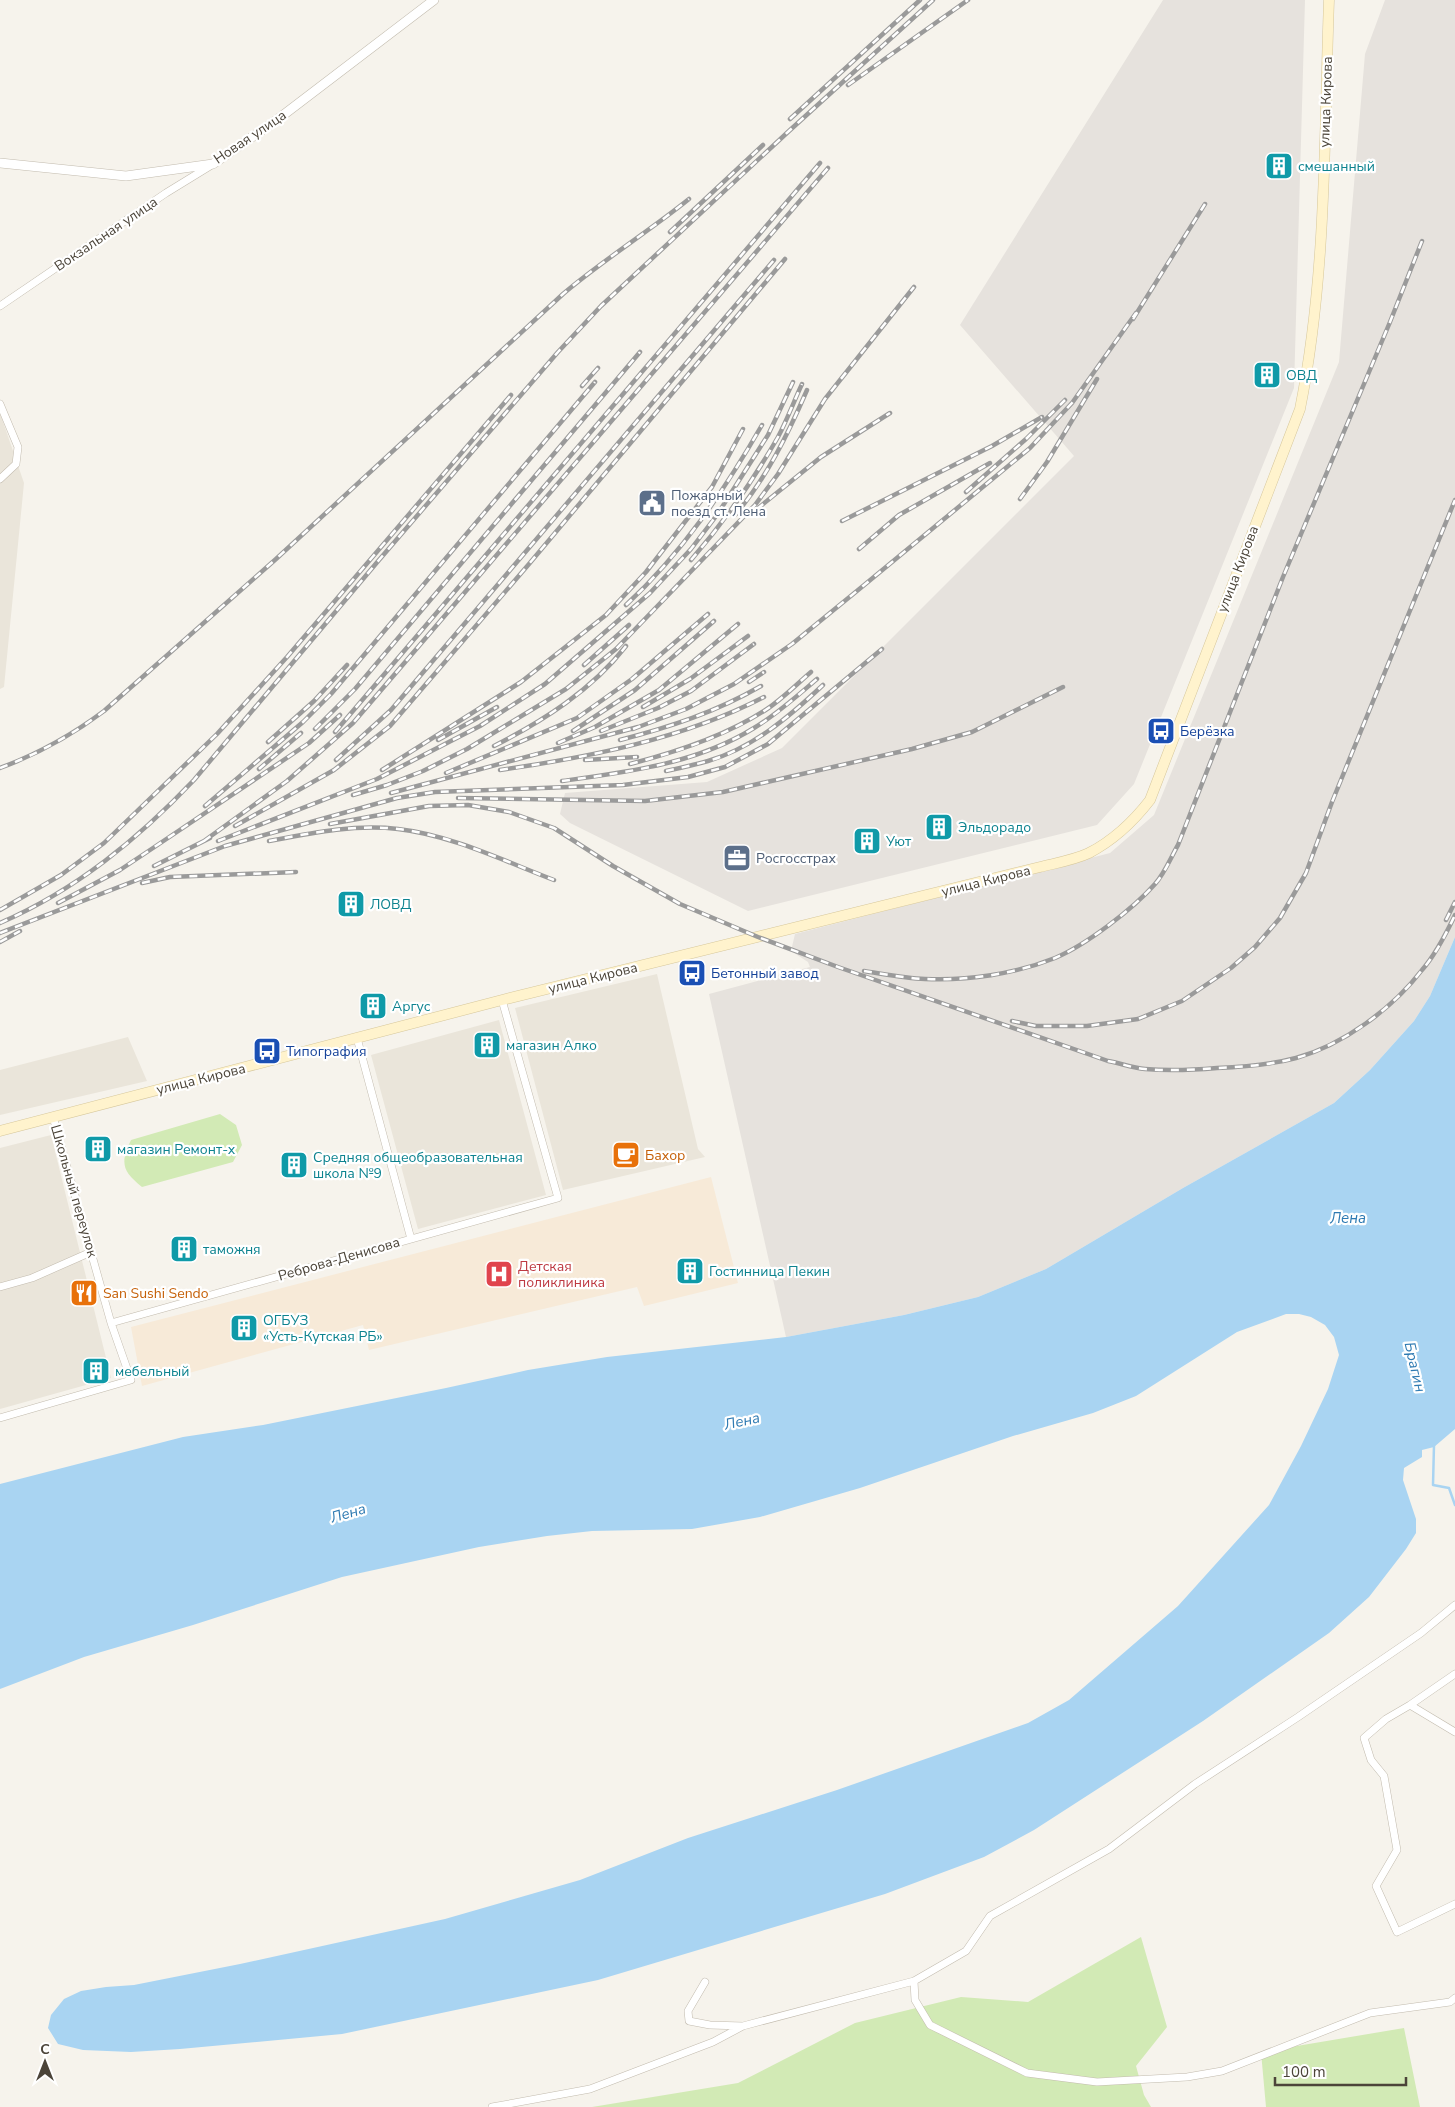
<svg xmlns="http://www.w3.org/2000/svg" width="1455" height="2107" font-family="'Nunito Sans',sans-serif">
<rect width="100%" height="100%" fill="#f6f3ec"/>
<path fill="#eae5da" d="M0 413 24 483 4 687 0 689Z
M657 974 698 1149 705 1157 563 1190 515 1008Z
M499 1020 546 1195 418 1229 371 1055Z
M128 1037 147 1081 0 1115V1070Z
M51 1135 111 1378 0 1409V1148Z"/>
<path fill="#f7ead8" d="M711 1177 738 1283 644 1306 637 1287 369 1350 363 1325 142 1386 131 1327Z"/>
<path fill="#e6e2dd" d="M1163 0H1305L1294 388 1134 784 1097 825 748 911 570 823 560 814 565 793 707 782 782 748 1074 456 960 325Z
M1385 0H1455V937L1430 996 1414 1021 1370 1070 1334 1103 1183 1188 1046 1269 978 1297 904 1315 786 1337 709 994 810 967 808 962 791 951 795 934 1110 853 1154 815 1339 362 1365 54Z"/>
<path fill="#d2eab5" d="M220 1114 236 1125 242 1145 233 1162 142 1187C122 1171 120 1163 131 1140Z
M1141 1937 1167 2027 1136 2066 1144 2095 1151 2107H592L738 2083 855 2023 961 1997 1028 2002Z
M1404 2028 1420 2107H1266L1261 2052Z"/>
<path fill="#a9d4f2" d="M1455 937V1429L1434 1447 1422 1450V1457L1404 1468 1403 1480 1416 1519V1533L1406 1549 1369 1597 1329 1633 1203 1721 1034 1830 984 1857 885 1894 598 1980 342 2034 180 2049 131 2052 83 2050 58 2044 48 2028 51 2015 64 1999 81 1991 106 1987 134 1985 240 1964 445 1919 580 1880 688 1838 837 1790 1028 1723 1069 1700 1178 1606 1269 1505 1301 1446 1328 1389 1339 1355 1334 1337 1325 1325 1311 1317 1299 1314H1286L1237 1332 1136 1396 1093 1413 1013 1436 860 1488 760 1517 692 1529 592 1531 547 1536 479 1547 342 1577 193 1625 84 1657 0 1689V1484L183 1437 263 1425 446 1388 528 1370 607 1357 786 1337 904 1315 978 1297 1046 1269 1183 1188 1334 1103 1370 1070 1414 1021 1430 996Z"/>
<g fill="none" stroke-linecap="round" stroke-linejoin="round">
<path stroke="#a9d4f2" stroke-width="2.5" d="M1434 1445 1433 1485 1449 1488 1455 1505"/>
<defs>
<path id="minor" d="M0 306 166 193 210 166
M0 404 18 447 16 464 0 479
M357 1038 411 1239
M0 1287 32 1278 91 1252
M111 1323 558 1198 502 1000
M0 1418 131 1380 111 1323 53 1117
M1455 1674 1410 1705 1455 1732
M1410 1705 1386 1719 1364 1738 1371 1760 1384 1776 1397 1850 1376 1886 1397 1932 1455 1904
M914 1981 915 2000 930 2025 1027 2073 1097 2082 1187 2077 1222 2071 1370 2013 1450 2002 1455 1998
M705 1982 688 2011 689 2021 710 2025 743 2026
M492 2107 590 2089 713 2042 743 2026 914 1981 966 1951 990 1916 1109 1849 1195 1784 1298 1717 1421 1633 1455 1605"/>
<path id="tertiary" d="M0 163 126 176 213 164 278 119 434 0"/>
<path id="secondary" d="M0 1131 502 1000 1040 867C1056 863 1074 860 1089 853 1114 840 1133 822 1150 800L1300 409C1327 274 1324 136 1329 0"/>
</defs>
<use href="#minor" stroke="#c2bbae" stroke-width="8"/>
<use href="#tertiary" stroke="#c2bbae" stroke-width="10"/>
<use href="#secondary" stroke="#d6c79b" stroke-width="11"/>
<use href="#minor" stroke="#fff" stroke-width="7"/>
<use href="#tertiary" stroke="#fff" stroke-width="9"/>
<use href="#secondary" stroke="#fff3cd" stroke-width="10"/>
<defs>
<path id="rail" d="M848 85 968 0
M790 119 920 0
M670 232 763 145
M1133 319 1205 204
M582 386 598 368
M966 492 1026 439 1065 400
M1020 499 1047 462 1097 379
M757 509 821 457 890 413
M736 514C767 477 788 434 807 390
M842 521 992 446 1042 417
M859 549 899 515 990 463
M691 560C724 522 753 481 778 437 787 420 794 401 802 384
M626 605C682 553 724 491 762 425
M584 665 629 625
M749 682 764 672
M643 707 690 679 748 636
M315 729 355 689 640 352
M633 729 686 709 734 684 792 644 863 586 1030 448 1072 403 1136 313
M573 731 635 690 714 621
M601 731 658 708 691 691 754 644
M335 732 820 163
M438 740 497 707
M620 740C670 727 716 712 761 686
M268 742 314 701 347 665
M558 743 595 727 659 690 738 624
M494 746C543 721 592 690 626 646
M336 760 391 710 774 260
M585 760 637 757
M630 764C677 752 726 736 767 709 782 699 797 684 811 672
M0 768C38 754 72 735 104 711L276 559 563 294C603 260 648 232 689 199
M259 769 301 733
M382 770 521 682 606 615 646 572 712 487 743 429
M500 770C590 757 683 739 764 697
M666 771C680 768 694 765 708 761 753 748 790 716 823 685
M446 773 577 718 632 679 708 614
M562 781C628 772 696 764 754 728 776 715 797 696 817 679
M391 793 638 727
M353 795 387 785 423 771 467 749 566 689 616 649 755 505 778 474 825 399 914 287
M458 798 645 801 723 792 912 749 972 732 1063 687
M205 806 303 722 331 694 595 382
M330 824 429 806 468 805 509 812 554 828 613 866 680 904 758 937 838 967 1108 1061C1120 1063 1132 1068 1145 1069 1169 1071 1193 1070 1217 1068 1243 1067 1270 1065 1296 1058 1343 1045 1392 1009 1422 970 1436 954 1446 934 1455 915
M235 826 334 770 390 726 529 564 785 259
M204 841 287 781 353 723 828 168
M218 841 377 779 480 726 545 684 650 593 691 549 717 515 768 435 793 382
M269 841C311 833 354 824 398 829 451 835 504 861 554 880
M154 866 210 838
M142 883 170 877 296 872
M58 903 120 870 153 848 309 743 340 715
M0 910 61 875 104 843 217 734 287 657 511 395
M1446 920 1455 902
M0 923C76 890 138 839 194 780L379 560 558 352 601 306 789 131 933 0
M0 933 225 846 397 798 435 792 623 785 688 777 725 767 768 744 882 649
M0 942 20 931
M864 971C884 974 905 978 925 979 967 981 1015 974 1055 958 1086 945 1133 909 1155 884 1165 873 1171 857 1178 845L1283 577 1390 322 1422 241
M1012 1021 1036 1026H1087L1138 1019 1182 1001 1231 968 1255 947 1280 918 1306 873 1332 802 1455 500"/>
</defs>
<use href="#rail" stroke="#9a9a9a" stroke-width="4.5"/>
<use href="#rail" stroke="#fff" stroke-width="2.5" stroke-dasharray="8" stroke-linecap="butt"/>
</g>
<defs>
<symbol id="building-square" viewBox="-11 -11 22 22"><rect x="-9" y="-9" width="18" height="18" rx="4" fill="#0f9aa8" stroke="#fff"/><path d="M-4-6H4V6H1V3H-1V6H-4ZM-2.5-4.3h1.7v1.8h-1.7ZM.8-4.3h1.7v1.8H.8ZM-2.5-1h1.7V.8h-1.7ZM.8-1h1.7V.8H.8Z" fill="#fff"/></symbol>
<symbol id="civic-square" viewBox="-11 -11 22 22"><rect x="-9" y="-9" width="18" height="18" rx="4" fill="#5c6f8a" stroke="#fff"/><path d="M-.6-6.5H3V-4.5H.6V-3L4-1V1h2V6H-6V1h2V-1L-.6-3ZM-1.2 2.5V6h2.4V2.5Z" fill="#fff"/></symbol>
<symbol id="bus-square" viewBox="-11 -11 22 22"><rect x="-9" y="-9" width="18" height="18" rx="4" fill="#1a4fb4" stroke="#fff"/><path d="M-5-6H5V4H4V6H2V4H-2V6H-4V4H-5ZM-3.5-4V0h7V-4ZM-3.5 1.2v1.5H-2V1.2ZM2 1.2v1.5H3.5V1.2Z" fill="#fff"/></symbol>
<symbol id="office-square" viewBox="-11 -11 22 22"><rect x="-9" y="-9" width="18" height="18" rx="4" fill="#5c6f8a" stroke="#fff"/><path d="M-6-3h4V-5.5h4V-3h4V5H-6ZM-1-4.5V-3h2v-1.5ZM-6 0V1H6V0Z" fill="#fff"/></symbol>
<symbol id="cafe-square" viewBox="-11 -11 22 22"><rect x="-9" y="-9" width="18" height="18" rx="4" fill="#e8710a" stroke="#fff"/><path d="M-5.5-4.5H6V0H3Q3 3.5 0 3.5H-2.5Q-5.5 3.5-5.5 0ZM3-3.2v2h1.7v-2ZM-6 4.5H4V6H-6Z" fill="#fff"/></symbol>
<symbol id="hospital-square" viewBox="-11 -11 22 22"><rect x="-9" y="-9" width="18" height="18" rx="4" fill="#e0444e" stroke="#fff"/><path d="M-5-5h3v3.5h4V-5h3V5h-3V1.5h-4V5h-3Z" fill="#fff"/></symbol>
<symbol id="restaurant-square" viewBox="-11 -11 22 22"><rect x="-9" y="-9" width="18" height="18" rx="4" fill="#e8710a" stroke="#fff"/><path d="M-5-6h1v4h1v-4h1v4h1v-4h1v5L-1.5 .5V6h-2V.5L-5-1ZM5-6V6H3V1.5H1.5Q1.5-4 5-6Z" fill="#fff"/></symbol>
</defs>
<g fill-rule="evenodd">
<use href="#building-square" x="1263" y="150" width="32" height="32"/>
<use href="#building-square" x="1251" y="359" width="32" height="32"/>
<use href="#civic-square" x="636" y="487" width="32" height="32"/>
<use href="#bus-square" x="1145" y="715" width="32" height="32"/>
<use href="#building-square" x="923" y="811" width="32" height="32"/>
<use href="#building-square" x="851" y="825" width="32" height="32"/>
<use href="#office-square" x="721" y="842" width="32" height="32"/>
<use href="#building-square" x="335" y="888" width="32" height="32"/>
<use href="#bus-square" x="676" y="957" width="32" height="32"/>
<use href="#building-square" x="357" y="990" width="32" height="32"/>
<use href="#building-square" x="471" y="1029" width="32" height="32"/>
<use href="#bus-square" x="251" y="1035" width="32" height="32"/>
<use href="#building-square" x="82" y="1133" width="32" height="32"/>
<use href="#cafe-square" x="610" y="1139" width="32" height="32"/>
<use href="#building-square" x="278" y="1149" width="32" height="32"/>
<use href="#building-square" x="168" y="1233" width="32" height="32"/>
<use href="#building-square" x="674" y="1255" width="32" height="32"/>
<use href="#hospital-square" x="483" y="1258" width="32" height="32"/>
<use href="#restaurant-square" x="68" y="1277" width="32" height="32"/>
<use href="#building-square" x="228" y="1312" width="32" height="32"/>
<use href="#building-square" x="80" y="1355" width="32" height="32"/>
</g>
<g text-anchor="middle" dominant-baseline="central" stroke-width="4.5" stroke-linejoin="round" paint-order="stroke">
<g font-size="14" fill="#4b4439" stroke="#fff">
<text transform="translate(1326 102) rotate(-88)">улица Кирова</text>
<text transform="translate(250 137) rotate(-34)">Новая улица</text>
<text transform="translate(106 234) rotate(-34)">Вокзальная улица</text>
<text transform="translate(1238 569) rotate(-69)">улица Кирова</text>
<text transform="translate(986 881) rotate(-14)">улица Кирова</text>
<text transform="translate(593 978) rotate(-14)">улица Кирова</text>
<text transform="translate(201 1079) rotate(-14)">улица Кирова</text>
<text transform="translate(74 1191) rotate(74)">Школьный переулок</text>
<text transform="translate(339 1259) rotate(-16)">Реброва-Денисова</text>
</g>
<g font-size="14" fill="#0d838f" stroke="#fff" text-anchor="start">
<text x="1298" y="166">смешанный</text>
<text x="1286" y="375">ОВД</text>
<text x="958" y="827">Эльдорадо</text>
<text x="886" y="841">Уют</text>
<text x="370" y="904">ЛОВД</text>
<text x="392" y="1006">Аргус</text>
<text x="506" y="1045">магазин Алко</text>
<text x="117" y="1149">магазин Ремонт-х</text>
<text x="313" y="1157">Средняя общеобразовательная<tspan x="313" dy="16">школа №9</tspan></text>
<text x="203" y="1249">таможня</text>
<text x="709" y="1271">Гостинница Пекин</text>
<text x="263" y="1320">ОГБУЗ<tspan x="263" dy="16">«Усть-Кутская РБ»</tspan></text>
<text x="115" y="1371">мебельный</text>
</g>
<g font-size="14" fill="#4e5e75" stroke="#fff" text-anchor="start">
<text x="671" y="495">Пожарный<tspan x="671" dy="16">поезд ст. Лена</tspan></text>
<text x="756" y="858">Росгосстрах</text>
</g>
<g font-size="14" fill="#164399" stroke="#fff" text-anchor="start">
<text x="1180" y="731">Берёзка</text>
<text x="711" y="973">Бетонный завод</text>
<text x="286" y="1051">Типография</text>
</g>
<g font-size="14" fill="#c56008" stroke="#fff" text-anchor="start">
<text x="645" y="1155">Бахор</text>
<text x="103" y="1293">San Sushi Sendo</text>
</g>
<g font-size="14" fill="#be3a42" stroke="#fff" text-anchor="start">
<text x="518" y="1266">Детская<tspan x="518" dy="16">поликлиника</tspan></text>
</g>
<g font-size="15" font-style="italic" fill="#2e7ab2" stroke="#fff">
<text x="1348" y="1218">Лена</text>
<text transform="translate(1415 1367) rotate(77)">Брагин</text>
<text transform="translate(742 1421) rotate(-12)">Лена</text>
<text transform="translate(348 1513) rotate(-16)">Лена</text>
</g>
</g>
<g transform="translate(45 2062)" stroke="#ffffff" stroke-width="4" paint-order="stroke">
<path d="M0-4L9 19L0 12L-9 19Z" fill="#4b4439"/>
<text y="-8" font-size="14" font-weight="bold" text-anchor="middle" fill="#4b4439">С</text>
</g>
<path d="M1275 2077v8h131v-8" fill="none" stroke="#4b4439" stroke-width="2.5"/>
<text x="1282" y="2077" font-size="15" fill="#4b4439" stroke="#ffffff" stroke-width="4" paint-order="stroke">100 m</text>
</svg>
